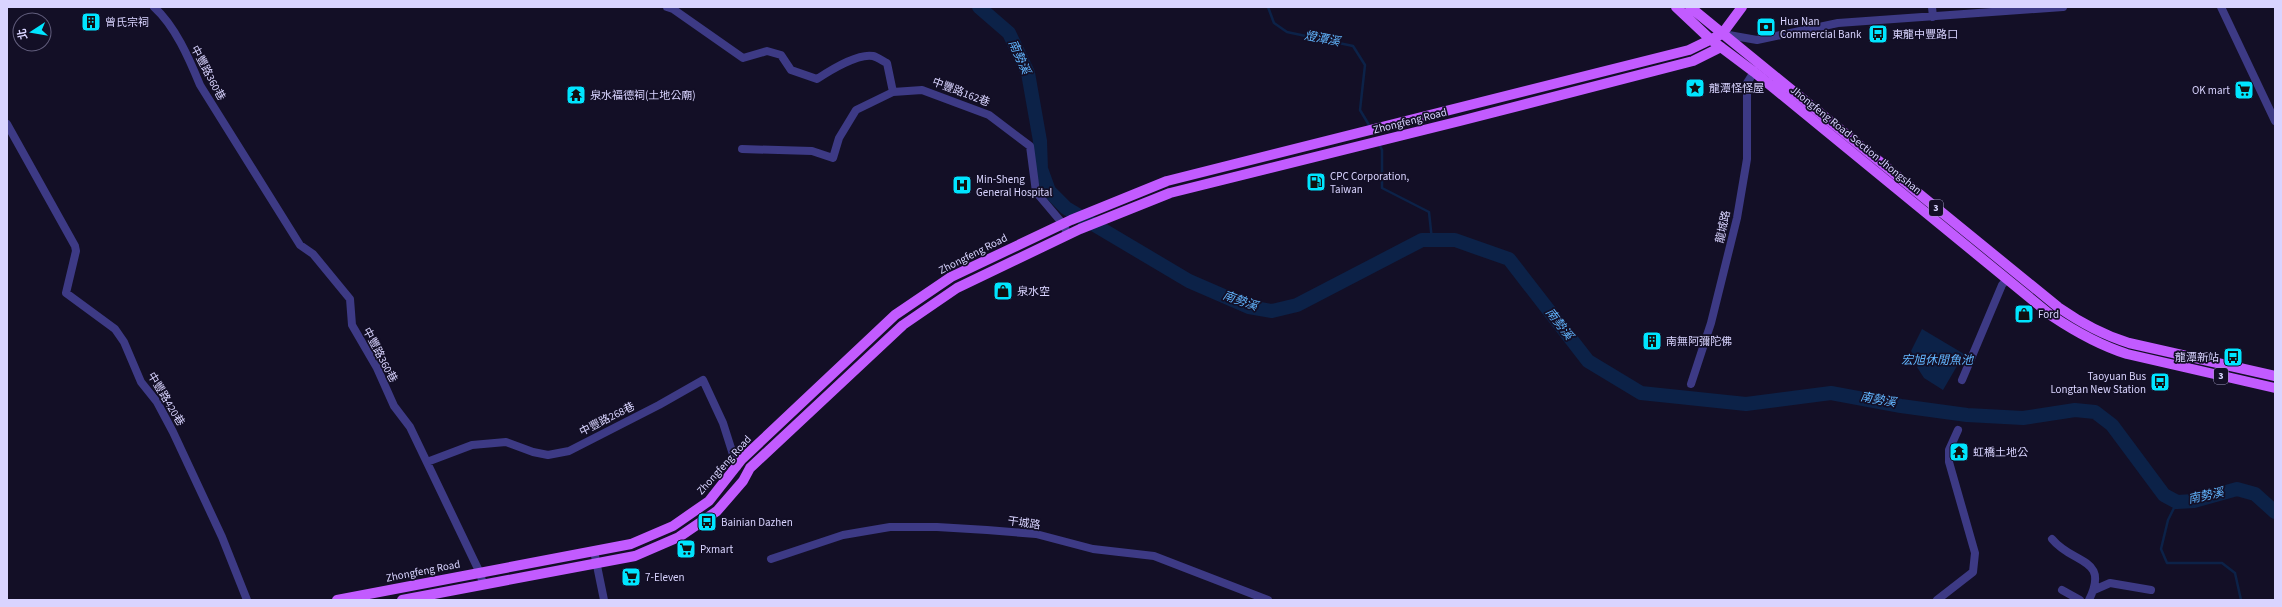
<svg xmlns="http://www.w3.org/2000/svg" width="2282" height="607" font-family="'Source Sans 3','Noto Sans TC',sans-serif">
<rect width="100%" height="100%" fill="#130f26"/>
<path fill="#0c2248" d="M1922 329 1964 354 1943 390 1924 378 1917 367 1919 365 1911 351Z"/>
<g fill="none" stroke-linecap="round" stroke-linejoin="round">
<path stroke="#0c2248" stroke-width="2.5" d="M1268 7 1274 23 1287 32 1353 46 1365 65 1360 110 1369 125
M1380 146 1382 150V188L1429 212 1432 240
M2177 502 2168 520 2161 549 2167 563H2222L2235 573 2241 600"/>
<path stroke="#0c2248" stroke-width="14" d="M979 7 1009 33 1028 73 1040 141 1041 169 1049 191 1066 208 1189 281 1249 307 1272 311 1297 305 1422 240H1455L1509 259 1588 361 1641 393 1746 404 1831 393 1901 406 1967 415 2023 418 2075 410 2095 412 2112 425 2164 495 2177 502 2194 501 2237 489 2255 494 2275 512"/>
<path stroke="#3d3a85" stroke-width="8" d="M154 7C175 26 189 58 200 85L300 245 313 254 350 299 352 325 377 368 394 406 410 427 480 573 483 584
M667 7 673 9 743 58 767 51 781 55 791 70 817 79C829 71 858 53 873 56 877 57 883 61 887 63L893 92
M1932 7 1933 17
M2221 7 2275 121
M1723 34 1757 40 1838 23 2063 7
M7 124 75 246 76 251 66 293 115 329 124 342 141 382 157 402 173 432 222 537 247 600
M742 149 812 151 833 158 839 138 856 110 893 92 922 90 989 115 1030 146 1036 192 1063 224 1068 235
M1962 380 2002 285 2007 279
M1691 384 1711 323 1737 218 1747 159V83L1754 72
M427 462 472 445 506 442 533 452 548 455 569 451 659 405 703 380 723 423 737 467
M2052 539C2073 565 2110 557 2089 600
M594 551 604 600
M771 559 843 535 890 527H937L987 530 1036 534 1093 549 1154 556 1268 600
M2062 590 2080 600
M2094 590 2110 583 2151 590
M1937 600 1973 572 1975 553 1949 462V450L1958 430"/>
<path stroke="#c25bff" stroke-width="10" d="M1676 7 1710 39 1754 72 2052 316C2076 332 2099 345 2127 354L2275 388
M1690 7 2058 307C2081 323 2103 335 2129 343L2275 376
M337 600 631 544 673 526 709 501 742 459 895 315 951 277 1071 220 1167 181 1689 50 1722 34 1742 7
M402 600 635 556 679 537 717 511 743 481 750 468 903 325 957 288 1080 229 1170 193 1460 121 1693 61 1721 47"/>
</g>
<defs>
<symbol id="building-square" viewBox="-11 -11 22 22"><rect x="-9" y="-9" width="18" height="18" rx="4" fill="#00e5ff" stroke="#130f26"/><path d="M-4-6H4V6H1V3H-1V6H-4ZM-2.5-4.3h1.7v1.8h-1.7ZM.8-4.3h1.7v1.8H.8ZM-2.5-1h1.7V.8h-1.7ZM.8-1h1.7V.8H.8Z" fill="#111"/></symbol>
<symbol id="bank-square" viewBox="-11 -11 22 22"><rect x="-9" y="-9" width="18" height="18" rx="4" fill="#00e5ff" stroke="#130f26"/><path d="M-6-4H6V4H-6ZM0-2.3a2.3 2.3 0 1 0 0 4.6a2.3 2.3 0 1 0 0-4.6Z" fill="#111"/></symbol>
<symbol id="bus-square" viewBox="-11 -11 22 22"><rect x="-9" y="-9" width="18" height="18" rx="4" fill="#00e5ff" stroke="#130f26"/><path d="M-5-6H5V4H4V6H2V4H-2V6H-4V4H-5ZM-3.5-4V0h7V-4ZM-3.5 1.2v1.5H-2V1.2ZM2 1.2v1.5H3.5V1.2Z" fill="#111"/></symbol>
<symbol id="sight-square" viewBox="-11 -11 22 22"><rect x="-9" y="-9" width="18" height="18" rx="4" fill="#00e5ff" stroke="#130f26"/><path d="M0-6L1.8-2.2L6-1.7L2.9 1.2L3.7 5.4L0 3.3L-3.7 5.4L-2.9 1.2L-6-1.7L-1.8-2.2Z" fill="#111"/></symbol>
<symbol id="supermarket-square" viewBox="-11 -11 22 22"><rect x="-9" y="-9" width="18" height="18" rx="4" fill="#00e5ff" stroke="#130f26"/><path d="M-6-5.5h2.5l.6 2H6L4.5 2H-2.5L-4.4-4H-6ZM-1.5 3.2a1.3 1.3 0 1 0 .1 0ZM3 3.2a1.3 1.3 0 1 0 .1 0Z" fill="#111"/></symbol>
<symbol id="temple-square" viewBox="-11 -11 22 22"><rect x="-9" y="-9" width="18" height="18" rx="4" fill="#00e5ff" stroke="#130f26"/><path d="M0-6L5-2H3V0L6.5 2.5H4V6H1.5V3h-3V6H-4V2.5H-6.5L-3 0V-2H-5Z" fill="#111"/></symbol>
<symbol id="fuel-square" viewBox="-11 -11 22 22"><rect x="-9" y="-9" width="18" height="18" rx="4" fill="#00e5ff" stroke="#130f26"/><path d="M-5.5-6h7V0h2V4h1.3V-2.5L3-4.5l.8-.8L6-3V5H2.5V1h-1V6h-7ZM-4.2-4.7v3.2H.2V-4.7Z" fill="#111"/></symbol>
<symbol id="hospital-square" viewBox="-11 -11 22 22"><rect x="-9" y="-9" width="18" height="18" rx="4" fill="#00e5ff" stroke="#130f26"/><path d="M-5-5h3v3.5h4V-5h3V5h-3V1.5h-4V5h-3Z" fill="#111"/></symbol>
<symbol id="shop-square" viewBox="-11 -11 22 22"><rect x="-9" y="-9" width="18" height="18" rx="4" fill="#00e5ff" stroke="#130f26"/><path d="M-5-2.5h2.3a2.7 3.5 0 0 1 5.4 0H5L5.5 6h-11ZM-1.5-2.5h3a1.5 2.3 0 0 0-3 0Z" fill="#111"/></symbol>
</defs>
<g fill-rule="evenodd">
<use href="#building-square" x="80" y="11" width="22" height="22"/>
<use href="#bank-square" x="1755" y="16" width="22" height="22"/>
<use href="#bus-square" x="1867" y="23" width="22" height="22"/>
<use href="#sight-square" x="1684" y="77" width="22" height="22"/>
<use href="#supermarket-square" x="2233" y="79" width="22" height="22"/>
<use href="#temple-square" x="565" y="84" width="22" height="22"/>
<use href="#fuel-square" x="1305" y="171" width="22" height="22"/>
<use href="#hospital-square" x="951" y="174" width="22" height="22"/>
<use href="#shop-square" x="992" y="280" width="22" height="22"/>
<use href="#shop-square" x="2013" y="303" width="22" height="22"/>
<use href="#building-square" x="1641" y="330" width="22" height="22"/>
<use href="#bus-square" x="2222" y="346" width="22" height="22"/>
<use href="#bus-square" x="2149" y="371" width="22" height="22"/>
<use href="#temple-square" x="1948" y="441" width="22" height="22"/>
<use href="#bus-square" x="696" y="511" width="22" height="22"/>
<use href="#supermarket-square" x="675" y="538" width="22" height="22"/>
<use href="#supermarket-square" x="620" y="566" width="22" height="22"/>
</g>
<g text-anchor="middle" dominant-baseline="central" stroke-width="3.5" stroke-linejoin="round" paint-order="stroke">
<g fill="#130f26" stroke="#9e99be" stroke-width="1">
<rect x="1929" y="200" width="14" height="16" rx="3"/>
<rect x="2214" y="368" width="14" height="16" rx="3"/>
</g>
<g font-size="10" font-weight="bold" fill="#d9d4ff">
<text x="1936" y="208">3</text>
<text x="2221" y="376">3</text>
</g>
<g font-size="11" fill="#d9d4ff" stroke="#130f26" text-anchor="start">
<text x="1780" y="21">Hua Nan<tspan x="1780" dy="13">Commercial Bank</tspan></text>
<text x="105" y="22">曾氏宗祠</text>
<text x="1892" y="34">東龍中豐路口</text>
<text x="1709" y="88">龍潭怪怪屋</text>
<text x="2230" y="90" text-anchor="end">OK mart</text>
<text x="590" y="95">泉水福德祠(土地公廟)</text>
<text x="1330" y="176">CPC Corporation,<tspan x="1330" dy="13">Taiwan</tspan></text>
<text x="976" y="179">Min-Sheng<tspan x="976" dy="13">General Hospital</tspan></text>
<text x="1017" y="291">泉水空</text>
<text x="2038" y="314">Ford</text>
<text x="1666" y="341">南無阿彌陀佛</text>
<text x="2219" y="357" text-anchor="end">龍潭新站</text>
<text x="2146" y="376" text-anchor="end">Taoyuan Bus<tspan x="2146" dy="13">Longtan New Station</tspan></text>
<text x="1973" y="452">虹橋土地公</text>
<text x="721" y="522">Bainian Dazhen</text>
<text x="700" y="549">Pxmart</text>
<text x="645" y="577">7-Eleven</text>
</g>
<g font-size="11" fill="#d9d4ff" stroke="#130f26">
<text transform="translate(208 73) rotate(62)">中豐路360巷</text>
<text transform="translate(961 92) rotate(21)">中豐路162巷</text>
<text transform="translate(1410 121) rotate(-14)">Zhongfeng Road</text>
<text transform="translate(1856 140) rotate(39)">Jhongfeng Road Section Jhongshan</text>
<text transform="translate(1723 227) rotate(-78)">龍城路</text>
<text transform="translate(973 254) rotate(-27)">Zhongfeng Road</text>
<text transform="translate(380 355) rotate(62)">中豐路360巷</text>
<text transform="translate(166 399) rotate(59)">中豐路420巷</text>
<text transform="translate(607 419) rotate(-27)">中豐路268巷</text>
<text transform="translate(724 465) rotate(-48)">Zhongfeng Road</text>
<text transform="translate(1024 523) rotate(8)">干城路</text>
<text transform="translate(423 571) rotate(-11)">Zhongfeng Road</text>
</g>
<g font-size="12" font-style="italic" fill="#62b6ff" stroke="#130f26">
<text transform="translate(1322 39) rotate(11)">燈潭溪</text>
<text transform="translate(1019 57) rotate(66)">南勢溪</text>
<text transform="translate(1240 301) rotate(20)">南勢溪</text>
<text transform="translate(1559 324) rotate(52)">南勢溪</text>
<text x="1937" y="360">宏旭休閒魚池</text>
<text transform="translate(1878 400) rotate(10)">南勢溪</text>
<text transform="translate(2206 496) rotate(-12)">南勢溪</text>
</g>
</g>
<rect width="2282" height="607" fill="none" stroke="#d9d4ff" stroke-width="16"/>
<g transform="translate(32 32) rotate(258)"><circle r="19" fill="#130f26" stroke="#625e7d"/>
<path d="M0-3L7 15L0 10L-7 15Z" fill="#00e5ff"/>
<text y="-6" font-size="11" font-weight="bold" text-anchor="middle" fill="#d9d4ff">北</text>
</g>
</svg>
